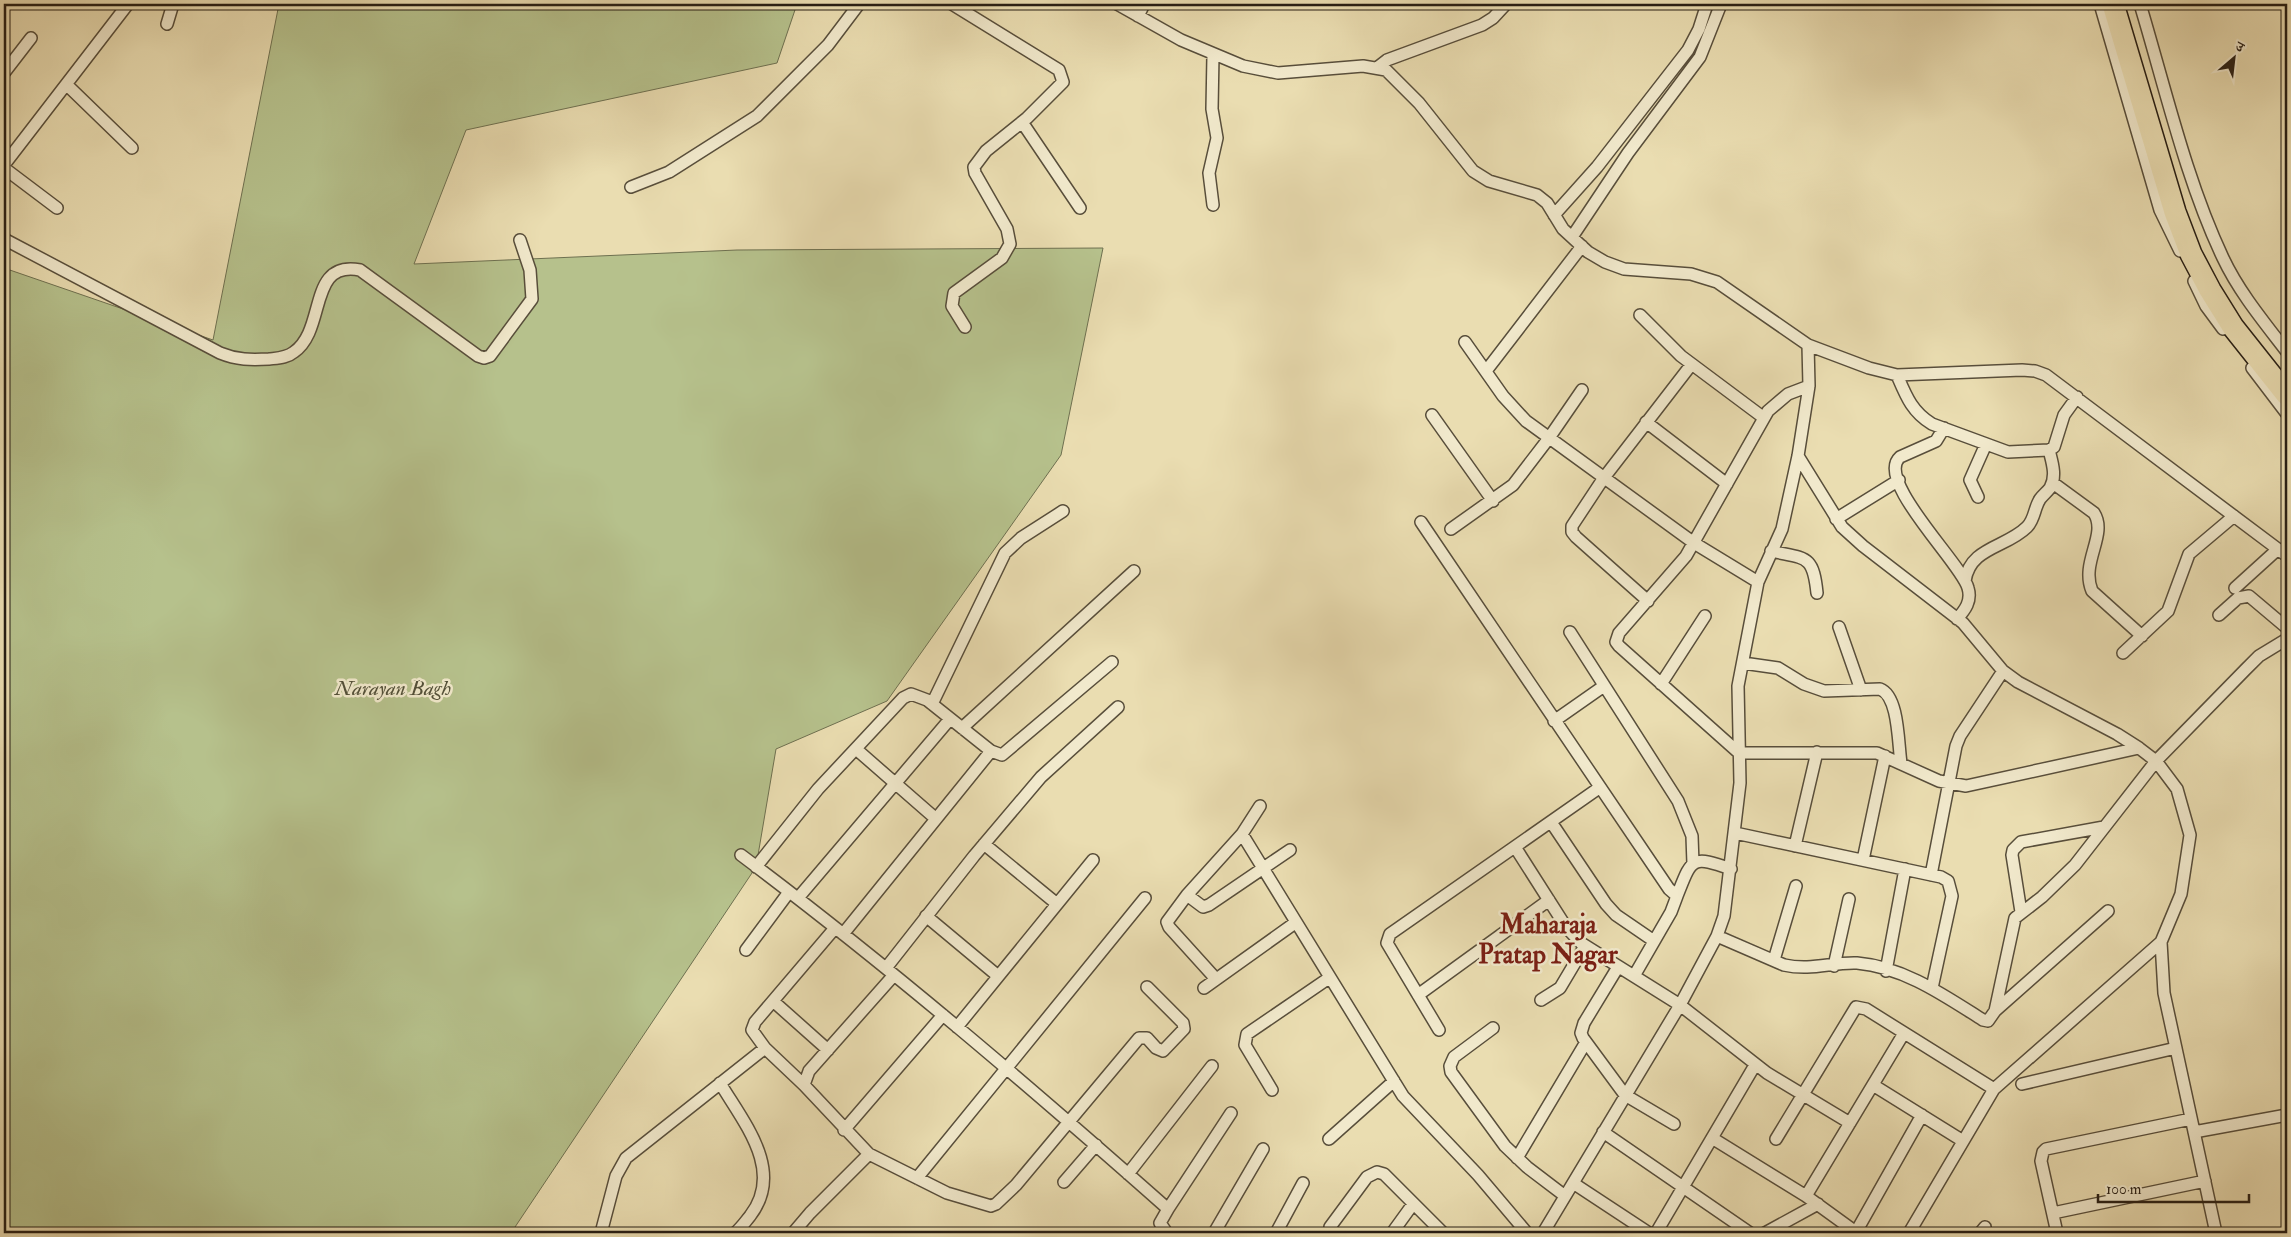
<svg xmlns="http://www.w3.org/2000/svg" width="2291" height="1237" font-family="'IM FELL Double Pica','Noto Serif Devanagari',serif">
<rect width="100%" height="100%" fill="#eaddb1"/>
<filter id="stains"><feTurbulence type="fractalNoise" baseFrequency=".004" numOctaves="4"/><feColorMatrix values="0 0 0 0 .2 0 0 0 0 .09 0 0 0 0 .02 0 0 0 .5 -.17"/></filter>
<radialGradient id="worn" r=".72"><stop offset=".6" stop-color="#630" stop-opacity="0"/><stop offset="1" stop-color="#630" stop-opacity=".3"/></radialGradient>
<path fill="#b6c18c" stroke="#6e7050" d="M279 4H797L777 63 466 130 414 264 737 250 1103 248 1061 455 887 701 776 749 756 867 511 1233H4V268L213 340Z"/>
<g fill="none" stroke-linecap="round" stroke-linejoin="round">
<defs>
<path id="street" d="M952 4 1059 70 1063 82 1027 118 986 151 974 167 975 173 1007 229 1010 244 1002 258 954 293 952 306 965 327
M1117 4 1181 40 1243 66 1278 73 1363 66 1386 70 1419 103 1473 171 1489 181 1537 195 1547 203 1563 229 1588 252 1605 262 1624 269 1691 274 1717 282 1808 345 1869 368 1897 375 2022 370 2035 371 2046 375 2287 556
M2100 4 2160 210 2180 251
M2140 4C2165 87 2186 180 2223 258 2239 292 2264 322 2287 352
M1138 16 1144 4
M167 24 173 4
M1213 55 1212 109 1217 138 1209 173 1213 205
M1378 67 1387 60 1482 25 1493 18 1506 4
M4 73 31 38
M67 85 132 148
M1022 122 1080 208
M4 165 128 4
M4 168 57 208
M631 187 669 172 757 116 828 45 859 4
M1554 215 1597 167 1688 50 1699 29 1707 4
M1572 237 1628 153 1700 57 1721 4
M4 239 220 353C237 360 251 360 269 359 278 358 287 358 294 352 327 329 307 260 360 270L478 356 484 358 490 356 532 299 530 270 520 240
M2194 281 2206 306 2223 329
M1640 315 1681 356 1764 418
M1465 342 1503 396 1526 421 1694 543 1758 582
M2252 368 2287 414
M1486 371 1582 246
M1897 375C1906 396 1912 412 1932 424L2008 452 2049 450 2054 447 2064 415 2077 397
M1809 386 1788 394 1768 411 1686 556 1619 633 1616 642 1619 646 1739 753H1877L1939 781 1966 786 2139 748
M1432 415 1493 501
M1646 422 1727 484
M1944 428 1936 441 1900 457C1874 480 1962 564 1968 588 1972 601 1965 610 1957 619
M1798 456 1842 527 1863 546 1963 623 2003 671 2018 682 2117 734 2139 748 2156 761 2177 789 2190 835 2181 894 2161 942 2164 993 2216 1233
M2053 483 2094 513C2108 535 2080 562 2092 591L2142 636
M1978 497 1970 480 1986 444
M1836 519 1899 480
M1421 522 1669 889 1677 896C1692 858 1691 855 1731 869
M1451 529 1513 485 1549 438 1582 390
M1771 551C1806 559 1813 554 1817 593
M1965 581C1970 547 2006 548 2027 527 2035 519 2034 508 2040 499 2043 495 2047 492 2050 488 2057 476 2052 462 2049 450
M2235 588 2278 549
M1648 601 1576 537 1572 532V526L1603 479 1691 365
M2219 615 2238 598 2249 596 2287 628
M1839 627 1861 690
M1570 632 1678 801 1692 836 1693 864
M2123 653 2168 611 2189 554 2234 516
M1743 663 1778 668 1804 684 1824 691 1880 689C1899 696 1898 744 1901 763
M1661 684 1705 616
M932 704 1005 553 1021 538 1063 511
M1554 721 1604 686
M962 728 1134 571
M856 749 935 818
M1551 822 1606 904 1616 915 1654 941
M1735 833 1941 877 1948 881 1952 896 1932 988
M1242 834 1403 1096 1478 1175 1527 1233
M984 844 1057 904
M1795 846 1817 752
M1515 847 1566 927 1581 943 1680 1005 1767 1073 1850 1123
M741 855C889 966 1029 1086 1168 1209L1160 1223 1167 1233
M1863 860 1885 756
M756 867 818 789 903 698 911 694 927 700 991 751 1002 755 1112 662
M1931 875 1956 746 1960 736 2003 671
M1187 895 1203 907 1209 905 1290 850
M798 898 950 719
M2021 912 2012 855 2013 850 2021 842 2104 827
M926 916 998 976
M843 934 991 751
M1717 936 1784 965C1812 971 1831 962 1857 963 1904 967 1945 996 1983 1020L1988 1021 1995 1011 2015 918 2042 897 2075 865 2156 761 2245 670 2259 656 2287 639
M746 950 789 892
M1774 960 1796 886
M1834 966 1849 899
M1618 967 1584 1023 1581 1033 1583 1038 1625 1095 1674 1124
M886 968 974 856 1041 777 1118 707
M1886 971 1905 869
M894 975 809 1071 804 1085 869 1154 947 1193 991 1206 996 1204 1016 1185 1139 1038H1147L1156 1048 1163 1051 1184 1029 1183 1023 1147 987
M1634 976 1671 912 1677 896
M1216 979 1169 927 1167 922 1187 895 1242 834 1260 806
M1204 988 1295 923
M1418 995 1549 900
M1541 1000 1560 988 1585 946
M773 1001 828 1050
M1995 1011 2108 911
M957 1027 1093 860
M1493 1028 1454 1057 1450 1066 1451 1072 1505 1146 1527 1167 1565 1196
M1439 1030 1387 943 1390 934 1599 788
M720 1083C744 1123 785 1171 750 1216 745 1222 741 1228 735 1233
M2022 1084 2176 1048
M804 1085 765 1048 752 1030 755 1022 835 928
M1873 1085 1963 1141
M1272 1090 1245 1045 1247 1034 1329 978
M844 1130 943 1015
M1603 1132 1750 1233
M2194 1132 2287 1115
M1712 1138 1806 1196 1857 1233
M1329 1139 1394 1081
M1776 1139 1856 1007 1866 1009 1994 1089 2161 942
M1517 1158 1586 1042
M1128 1174 1212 1066
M917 1178 1145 898
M1064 1182 1096 1145
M1573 1183 1649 1233
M1806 1196 1904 1033
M1168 1209 1231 1113
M2053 1213 2205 1181
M1330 1227 1367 1177 1377 1172 1384 1174 1443 1233
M1856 1232 1922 1115
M601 1233 616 1176 626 1158 765 1048
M793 1233 810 1213 869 1154
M1214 1233 1263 1149
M1276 1233 1303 1183
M1392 1233 1413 1204
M1543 1233 1680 1005 1717 936 1724 916 1740 783 1738 686 1758 582 1782 529 1798 456 1809 386 1808 345
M1656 1233 1755 1065
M1765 1233 1818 1204
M1909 1233 1994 1089
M1980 1233 1985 1227
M2057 1233 2041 1161 2043 1152 2046 1149 2191 1119"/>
<path id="highway" d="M2113 4 2175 212 2191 254 2210 290 2233 327 2287 395"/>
</defs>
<use href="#street" stroke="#584e3b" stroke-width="14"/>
<use href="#highway" stroke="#271e14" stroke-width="24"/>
<use href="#street" stroke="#f1e9cc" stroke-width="11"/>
<use href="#highway" stroke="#eaddb1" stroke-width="21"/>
</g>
<g text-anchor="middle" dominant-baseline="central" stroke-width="5" stroke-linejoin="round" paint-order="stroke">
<g font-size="21" font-style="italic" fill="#524f38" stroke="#f1e9cc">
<text x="393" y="688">Narayan Bagh</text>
</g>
<g font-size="26" font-weight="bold" fill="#7a1f14" stroke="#f1e9cc">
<text x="1548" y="925">Maharaja<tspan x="1548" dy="30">Pratap Nagar</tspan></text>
</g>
</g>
<rect width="2291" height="1237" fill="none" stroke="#eaddb1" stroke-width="20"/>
<rect x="5" y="5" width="2281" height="1227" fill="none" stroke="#271e14" stroke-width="2.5"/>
<rect x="10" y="10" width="2271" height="1217" fill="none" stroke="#271e14"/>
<g transform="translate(2234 58) rotate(28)" stroke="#f1e9cc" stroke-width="4" paint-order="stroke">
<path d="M0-4L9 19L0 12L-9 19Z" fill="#271e14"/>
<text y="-8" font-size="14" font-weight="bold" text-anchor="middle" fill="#271e14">उ</text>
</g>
<path d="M2098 1194v8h151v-8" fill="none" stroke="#271e14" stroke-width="2.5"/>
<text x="2106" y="1194" font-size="15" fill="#271e14" stroke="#f1e9cc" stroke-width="4" paint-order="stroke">100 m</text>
<rect width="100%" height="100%" filter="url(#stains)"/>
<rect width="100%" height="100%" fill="url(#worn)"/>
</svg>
